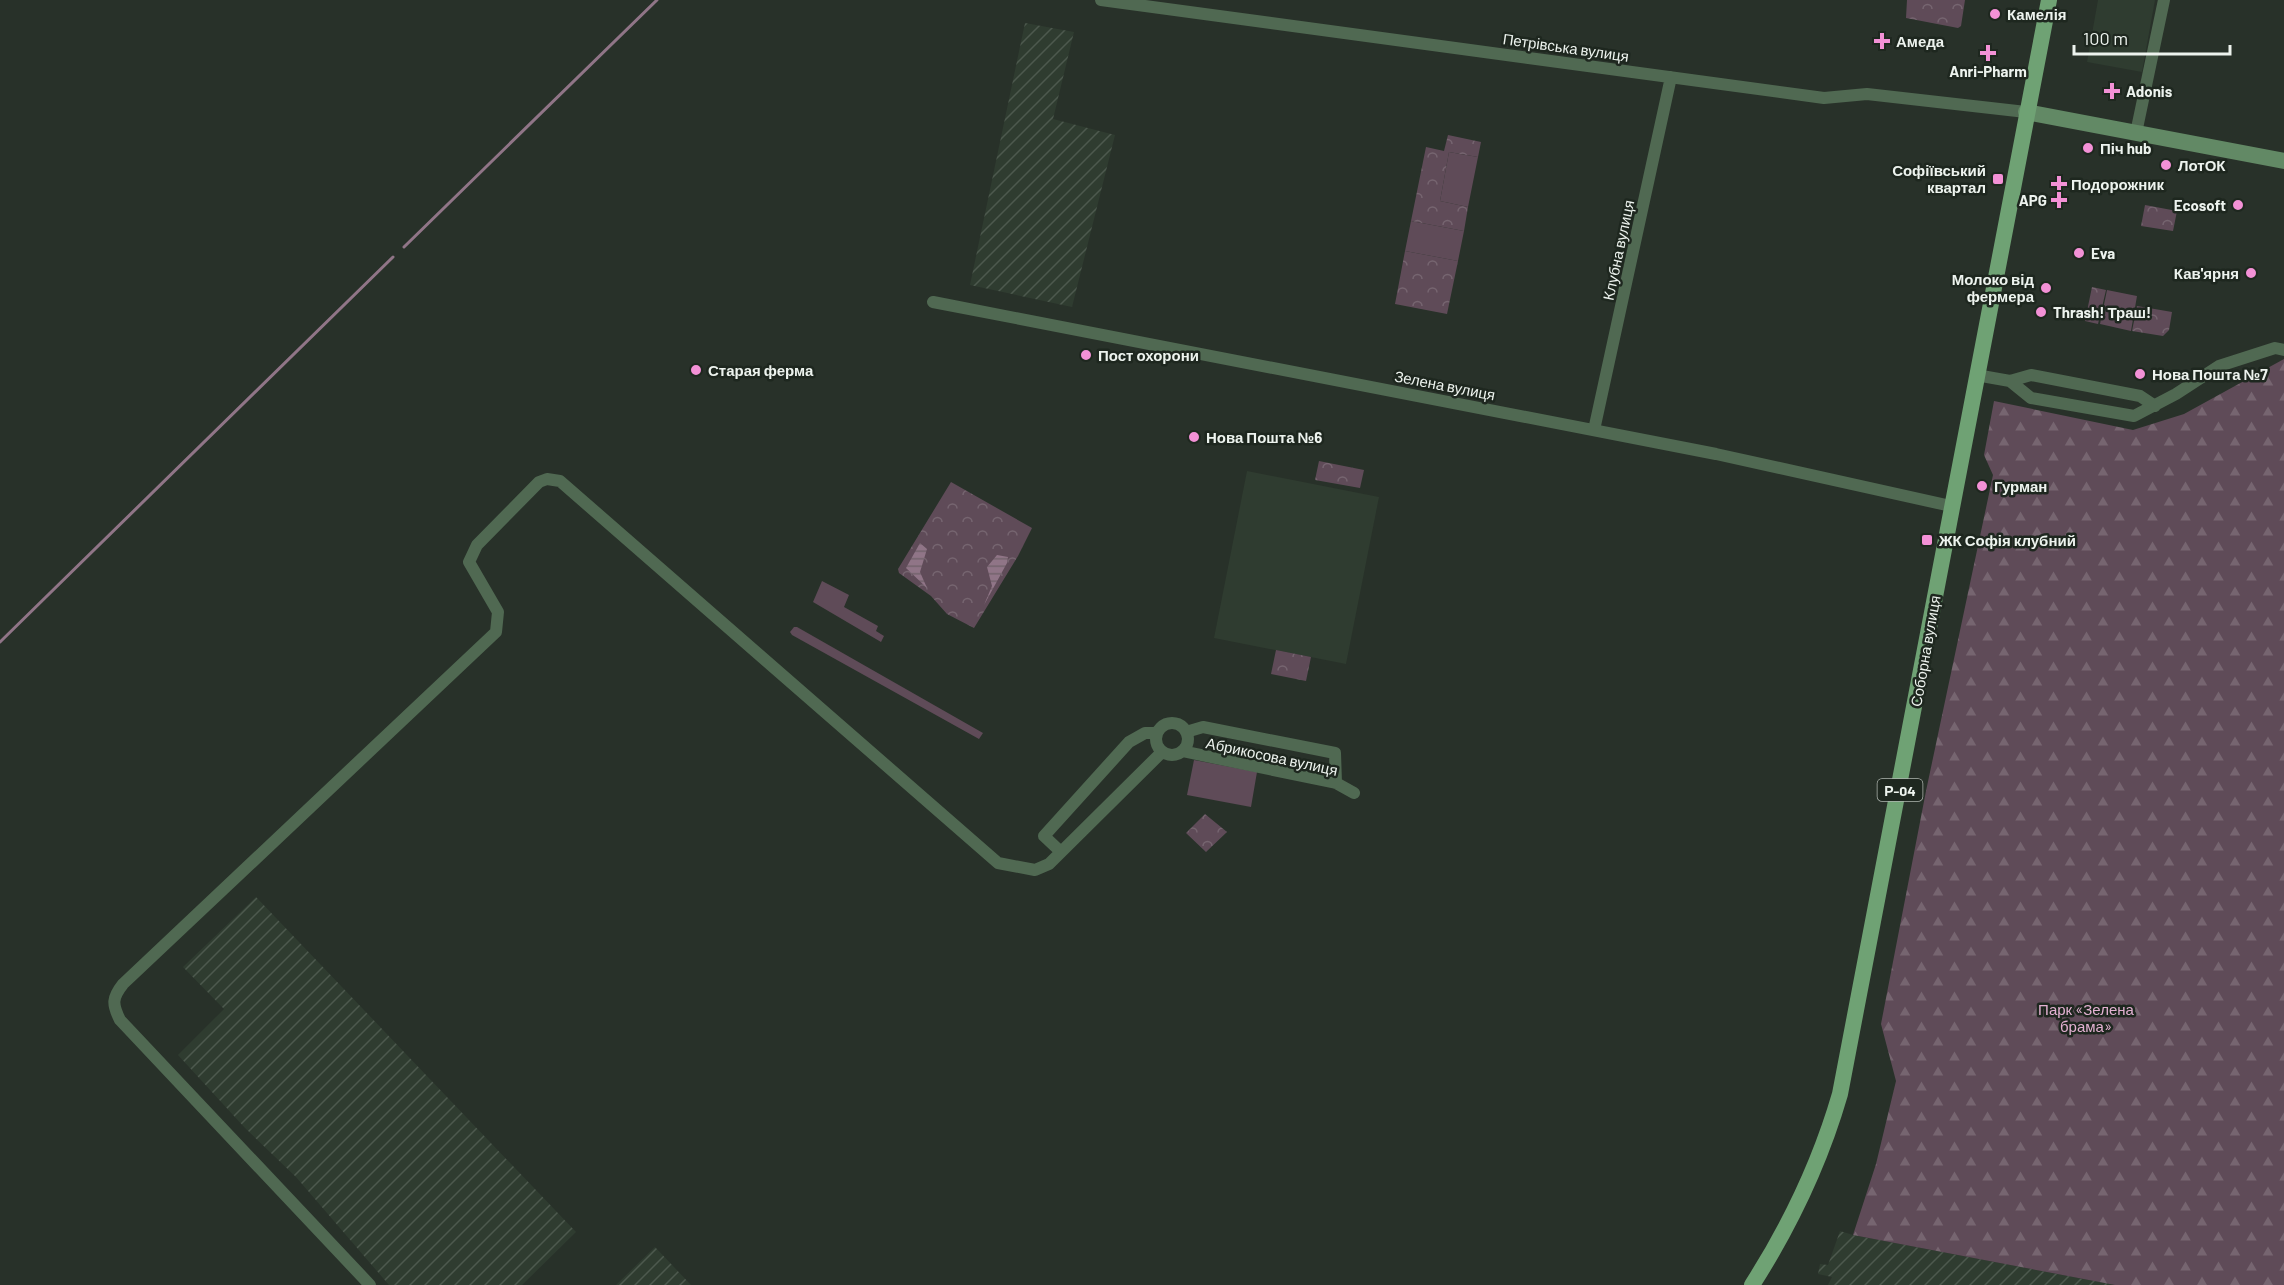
<svg xmlns="http://www.w3.org/2000/svg" width="2284" height="1285" font-family="Barlow,sans-serif">
<defs>
<pattern id="industrial-furrows" width="10" height="10" patternUnits="userSpaceOnUse" patternTransform="scale(1.5)"><rect width="10" height="10" fill="#2f3c30"/><path d="M-1 1l2-2M0 10L10 0M9 11l2-2" fill="none" stroke="#4d594e"/></pattern>
<pattern id="forest-firs" width="22" height="20" patternUnits="userSpaceOnUse" patternTransform="scale(1.5)"><rect width="22" height="20" fill="#5f4b58"/><path d="M5 1l3.5 6h-7zM16 11l3.5 6h-7z" fill="#766570"/></pattern>
<pattern id="park-crowns" width="20" height="18" patternUnits="userSpaceOnUse" patternTransform="scale(1.5)"><rect width="20" height="18" fill="#5f4b58"/><path d="M2 6a3 3 0 1 1 6 0M12 15a3 3 0 1 1 6 0" fill="none" stroke="#766570"/></pattern>
<pattern id="water-rules" width="6" height="5" patternUnits="userSpaceOnUse" patternTransform="scale(1.5)"><rect width="6" height="5" fill="#907587"/><path d="M0 2.5h6" fill="none" stroke="#73636d"/></pattern>
</defs>
<rect width="100%" height="100%" fill="#283129"/>
<path fill="#2f3c30" d="M2098 0H2155L2142 72 2087 62Z
M1247 471 1379 497 1346 664 1214 638Z"/>
<path fill="url(#industrial-furrows)" d="M1025 23 1074 32 1053 119 1115 135 1072 307 970 285Z
M256 897 576 1232 522 1285H389L296 1177 245 1128 178 1055 224 1009 183 967Z
M1840 1231 1853 1235 2115 1285H1828L1832 1277 1818 1274 1820 1264 1828 1265Z
M655 1247 691 1285H616Z"/>
<path fill="#5f4b58" d="M1449 152 1478 157 1468 207 1440 201Z
M1411 221 1464 231 1458 261 1405 251Z
M2107 290 2137 296 2131 331 2100 324Z
M822 581 849 595 844 607 878 626 876 631 884 636 881 642 813 602Z
M794 627H797L983 733 979 739 792 635 790 632Z
M1194 760 1257 772 1251 807 1187 795Z"/>
<path fill="url(#forest-firs)" d="M2284 359V1285H2115L1853 1235 1876 1164 1896 1081 1881 1024 1926 791 1993 475 1984 455 1994 401 2133 430 2184 414Z"/>
<path fill="url(#park-crowns)" d="M1907 0H1965L1961 26 1958 28 1906 18Z
M1448 135 1481 142 1478 157 1449 152 1440 201 1468 207 1464 231 1411 221 1426 147 1444 151Z
M2145 205 2177 211 2173 231 2141 226Z
M1405 251 1458 261 1447 314 1395 304Z
M2092 287 2106 290 2098 324 2085 321Z
M2137 306 2172 312 2169 330 2163 336 2132 331Z
M1319 461 1364 470 1360 488 1315 480Z
M951 482 1032 528 1018 556 974 628 947 614 931 596 899 573 898 569Z
M1276 650 1311 657 1306 681 1271 674Z
M1205 814 1227 832 1206 852 1186 833Z"/>
<path fill="url(#water-rules)" d="M920 543 927 549 920 572 927 588 906 568Z
M997 555 1008 557 1007 563 984 605 992 586 987 567Z"/>
<g fill="none" stroke-linecap="round" stroke-linejoin="round">
<path stroke="#907587" stroke-width="3" d="M404 247 657 0
M0 642 393 257"/>
<path stroke="#506952" stroke-width="12" d="M1101 0 1824 98 1867 94 2026 112
M2136 133 2164 0
M933 302 1716 454 1951 506
M1976 375 2010 381 2031 375 2140 396 2155 406
M2010 381 2031 398 2134 416 2176 394 2219 366 2275 348 2284 350
M1594 430 1671 77
M1156 739a16 16 0 1 1 32 0a16 16 0 1 1-32 0Z
M1186 732 1203 727 1335 753 1336 783
M1182 751 1336 783 1354 793
M1061 852 1044 836 1129 742 1145 733H1157
M370 1285 120 1020C112 1004 112 998 123 984L496 632 498 612 469 562 477 545 539 482 547 479 560 481 998 863 1035 870 1049 864 1162 752"/>
<path stroke="#628965" stroke-width="16" d="M2026 112 2284 161"/>
<path stroke="#6fa274" stroke-width="16" d="M1752 1285C1791 1224 1820 1163 1840 1094L2049 0"/>
</g>
<g fill="#f391d6" stroke="#1e271f" stroke-width="2">
<circle cx="1995" cy="14" r="6"/>
<path d="M1879 32h6v6h6v6h-6v6h-6v-6h-6v-6h6z"/>
<path d="M1985 44h6v6h6v6h-6v6h-6v-6h-6v-6h6z"/>
<path d="M2109 82h6v6h6v6h-6v6h-6v-6h-6v-6h6z"/>
<circle cx="2088" cy="148" r="6"/>
<circle cx="2166" cy="165" r="6"/>
<rect x="1992" y="173" width="12" height="12" rx="3"/>
<path d="M2056 175h6v6h6v6h-6v6h-6v-6h-6v-6h6z"/>
<path d="M2056 191h6v6h6v6h-6v6h-6v-6h-6v-6h6z"/>
<circle cx="2238" cy="205" r="6"/>
<circle cx="2079" cy="253" r="6"/>
<circle cx="2251" cy="273" r="6"/>
<circle cx="2046" cy="288" r="6"/>
<circle cx="2041" cy="312" r="6"/>
<circle cx="1086" cy="355" r="6"/>
<circle cx="696" cy="370" r="6"/>
<circle cx="2140" cy="374" r="6"/>
<circle cx="1194" cy="437" r="6"/>
<circle cx="1982" cy="486" r="6"/>
<rect x="1921" y="534" width="12" height="12" rx="3"/>
</g>
<g text-anchor="middle" dominant-baseline="central" stroke-width="5" stroke-linejoin="round" paint-order="stroke">
<rect fill="#1e271f" stroke="#afb6b0" stroke-width="1.5" x="1877.5" y="779" width="45" height="22" rx="4.5"/>
<g font-size="14" font-weight="bold" fill="#edf3ee">
<text x="1900" y="790">Р-04</text>
</g>
<g font-size="15" font-weight="bold" fill="#edf3ee" stroke="#1e271f" text-anchor="start">
<text x="2007" y="14">Камелія</text>
<text x="1896" y="41">Амеда</text>
<text x="1988" y="71" text-anchor="middle">Anri-Pharm</text>
<text x="2126" y="91">Adonis</text>
<text x="2100" y="148">Піч hub</text>
<text x="2178" y="165">ЛотОК</text>
<text x="1986" y="170" text-anchor="end">Софіївський<tspan x="1986" dy="17">квартал</tspan></text>
<text x="2071" y="184">Подорожник</text>
<text x="2047" y="200" text-anchor="end">APG</text>
<text x="2226" y="205" text-anchor="end">Ecosoft</text>
<text x="2091" y="253">Eva</text>
<text x="2239" y="273" text-anchor="end">Кав'ярня</text>
<text x="2034" y="279" text-anchor="end">Молоко від<tspan x="2034" dy="17">фермера</tspan></text>
<text x="2053" y="312">Thrash! Траш!</text>
<text x="1098" y="355">Пост охорони</text>
<text x="708" y="370">Старая ферма</text>
<text x="2152" y="374">Нова Пошта №7</text>
<text x="1206" y="437">Нова Пошта №6</text>
<text x="1994" y="486">Гурман</text>
<text x="1939" y="540">ЖК Софія клубний</text>
</g>
<g font-size="15" fill="#edf3ee" stroke="#1e271f">
<text transform="translate(1566 47) rotate(8)">Петрівська вулиця</text>
<text transform="translate(1618 250) rotate(-78)">Клубна вулиця</text>
<text transform="translate(1445 385) rotate(11)">Зелена вулиця</text>
<text transform="translate(1925 651) rotate(-80)">Соборна вулиця</text>
<text transform="translate(1272 756) rotate(12)">Абрикосова вулиця</text>
</g>
<g font-size="15" fill="#e3b1d2" stroke="#1e271f">
<text x="2086" y="1009">Парк «Зелена<tspan x="2086" dy="17">брама»</tspan></text>
</g>
</g>
<path d="M2074 45v9h156v-9" fill="none" stroke="#edf3ee" stroke-width="3"/>
<text x="2083" y="45" font-size="18" fill="#edf3ee" stroke="#1e271f" stroke-width="4.5" paint-order="stroke">100 m</text>
</svg>
